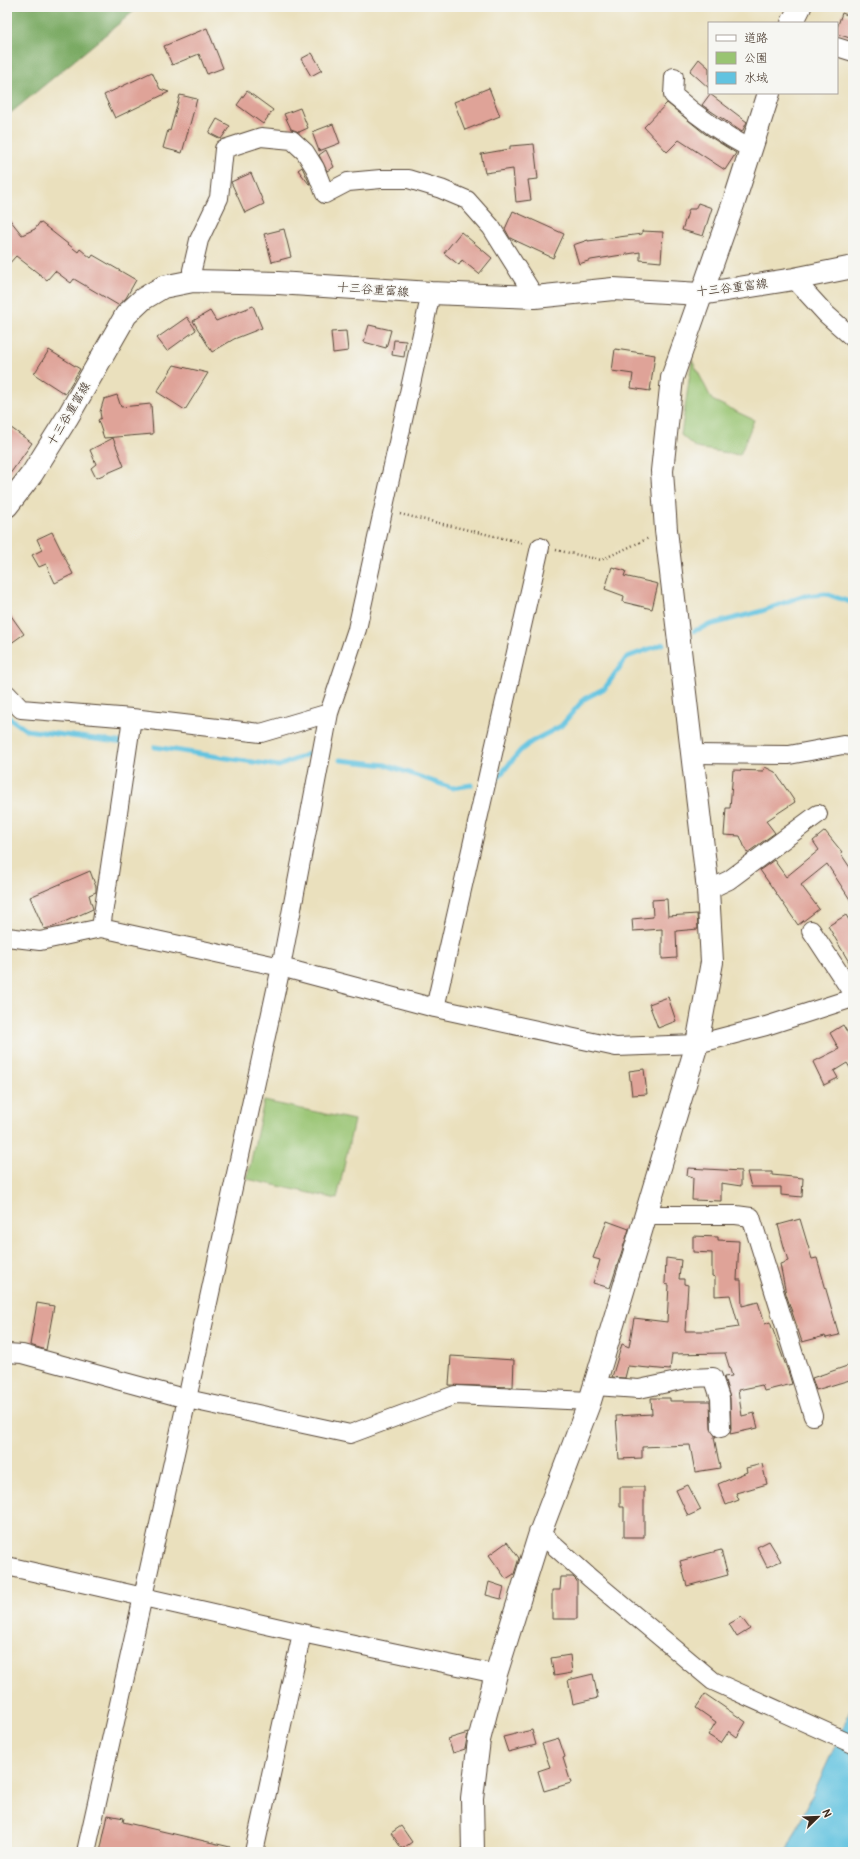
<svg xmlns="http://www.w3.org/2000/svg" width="860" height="1859" font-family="Pangolin,'Klee One',sans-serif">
<rect width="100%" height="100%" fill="#f6f6f2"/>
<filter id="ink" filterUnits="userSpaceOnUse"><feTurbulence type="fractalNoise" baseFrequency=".025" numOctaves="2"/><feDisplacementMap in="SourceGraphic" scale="8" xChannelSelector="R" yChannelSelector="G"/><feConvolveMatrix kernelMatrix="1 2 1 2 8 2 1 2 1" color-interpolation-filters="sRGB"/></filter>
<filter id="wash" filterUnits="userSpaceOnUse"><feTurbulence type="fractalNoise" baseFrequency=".012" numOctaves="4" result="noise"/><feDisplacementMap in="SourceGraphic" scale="16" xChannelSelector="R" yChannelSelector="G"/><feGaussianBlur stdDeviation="0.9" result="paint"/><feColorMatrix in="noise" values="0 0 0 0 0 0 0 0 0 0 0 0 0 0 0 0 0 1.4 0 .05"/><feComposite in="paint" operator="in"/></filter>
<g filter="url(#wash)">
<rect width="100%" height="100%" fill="#eae0bd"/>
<path fill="#99c472" stroke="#6a7748" d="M692 360 712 400 754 420 740 455 696 448 681 435Z
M264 1101 354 1120 337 1199 247 1179Z"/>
<path fill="#7aaa64" stroke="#5a6a41" d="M7 7H139L7 116Z"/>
<path fill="#62c3e0" stroke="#4e767f" d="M853 1702V1852H786L843 1729Z"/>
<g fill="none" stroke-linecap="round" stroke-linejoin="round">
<path stroke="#62c3e0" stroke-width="5" d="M694 631 709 625 762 611 802 596 826 594 853 603
M7 716 26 730 125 743
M155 747 279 766 308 754
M340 760 386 765 452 788 471 785
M496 780 520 751 531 742 561 726 584 699 605 688 627 657 663 644"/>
</g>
<g id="blocks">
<path fill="#dfa398" d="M842 13 853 17V39L837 34V28Z
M207 28 223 68 207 74 199 54 172 65 164 46Z
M312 53 322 70 311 76 301 59Z
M699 59 709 68V88L690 71Z
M152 72 160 89 169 92 115 118 104 95Z
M489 88 500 116 465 130 454 102Z
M247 91 273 110 263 124 237 105Z
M710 94 747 122 742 132 702 105Z
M180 95 197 99 182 153 163 148 168 130 170 131Z
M667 103 704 133 736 153 725 170 679 140 667 152 644 127Z
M300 108 308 128 299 132 291 129 284 114Z
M217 119 230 126 221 139 209 133Z
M333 124 340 143 319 151 312 132Z
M534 144 538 179 528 180 531 200 516 202 513 169 485 173 481 154 510 149V146Z
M326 150 334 167 327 171 319 155Z
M302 167 310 184H309L298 170Z
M251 173 264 204 245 213 231 182Z
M698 203 712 208 703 236 682 230 689 209H695Z
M513 211 564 234 553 258 510 238 505 229Z
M7 216 22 235 35 229 40 222 78 252 80 249 91 258 93 255 136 280 126 298 118 305 74 279 71 283 55 271 47 280 16 256 7 266Z
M284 229 291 257 272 262 264 234Z
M642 231 663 232 661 262 640 260V252L591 260 579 264 573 245 588 240V241L642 234Z
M461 232 492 258 479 274 462 260 459 265 444 253Z
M253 306 262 328 234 339 212 352 193 321 210 311 216 321Z
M187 317 196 330 167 351 157 338Z
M369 325 391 330 386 348 364 342Z
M346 331 348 351 333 353 331 332Z
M394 340 406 341 404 357 392 355Z
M615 349 655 355 650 391 631 388 633 374 612 371Z
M49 350 80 369 65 394 34 374Z
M174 365 208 373 185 410 157 392Z
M117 395 121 407 151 404 153 434 104 438 98 420 101 418 100 412 104 399Z
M7 425 32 443 7 478Z
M113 438 124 466 96 478 91 468 96 464 90 450Z
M52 532 73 574 55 583 46 564 39 567 32 555 42 550 37 539Z
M612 567 626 571 624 576 658 584 652 609 623 602 624 596 605 589Z
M7 610 24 634 7 646Z
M765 767 775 772 795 802 766 821 775 833 747 853 740 836 724 835 726 808H730L733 770 763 771Z
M825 831 842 852 841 854 853 872V904L827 864 801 885 819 909 798 925 760 870 774 860 786 877 819 850 813 841Z
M90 871 96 887V892L89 895 93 909 53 927 44 929 30 897Z
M667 899 668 916 697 914 698 929 676 931 677 958 662 959V929L633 931 632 919 653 917 652 900Z
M846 915 853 927V969L828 926Z
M668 997 676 1021 658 1028 649 1004Z
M843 1025 853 1042V1073L847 1063 834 1071 838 1078 824 1085 813 1062 839 1049 830 1033Z
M644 1069 647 1094 632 1095 629 1071Z
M688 1168 741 1171V1186L721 1183V1201L692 1200 693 1178 687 1176Z
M747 1172H772V1175L803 1178 802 1197 781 1195V1187H751Z
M800 1219 812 1259 817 1258 839 1335 826 1338 825 1336 802 1342 786 1294 780 1264 788 1261 778 1225Z
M607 1221 629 1229 610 1288 593 1283 600 1260 593 1258Z
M693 1236 718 1237V1240L739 1241 737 1280H741L742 1306 758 1302 765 1324 770 1322 789 1374 792 1384 764 1391 762 1385 738 1390 742 1416 754 1413 758 1428 730 1434 731 1428 730 1398 724 1377 732 1376 725 1353 672 1354 670 1370 628 1366 625 1378 612 1377 622 1344 629 1347 634 1318 667 1322 669 1285 665 1284 666 1258 681 1260 679 1279H684V1284L688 1285 685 1331H711L739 1327 730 1295 715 1296V1277L712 1276V1253L693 1252Z
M37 1303 54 1306 46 1350 30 1345Z
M451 1356 514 1360 513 1387 449 1385Z
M853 1364V1379L816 1390 812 1378Z
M651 1398H670V1401H710L711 1429 716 1437H714L720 1468 695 1472 690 1445 642 1447V1458L619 1459 616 1416 652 1414Z
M762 1464 767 1484 736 1493 739 1500 726 1505 718 1484 747 1472 746 1468Z
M688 1485 701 1510 688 1516 676 1490Z
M620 1487H644V1537H624V1507H620Z
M769 1541 781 1561 767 1567 757 1547Z
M507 1542 519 1558 514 1574 506 1579 489 1555Z
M721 1550 728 1575 687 1586 680 1561Z
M561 1577H573L577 1581V1619H552V1590H560Z
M489 1582 504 1587 501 1599 486 1595Z
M741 1617 750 1629 737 1637 729 1624Z
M570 1655 572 1673 554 1676 551 1658Z
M593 1674 598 1698 573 1704 568 1680Z
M705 1694 746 1722 737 1737 729 1731 721 1743 708 1735 716 1722 696 1708Z
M532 1730 536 1745 508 1752 503 1737Z
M468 1733 465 1749 453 1753 448 1739Z
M559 1739 565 1757 563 1758 571 1783 544 1791 538 1771 550 1767 542 1744Z
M108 1815 124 1818 123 1822 230 1847V1852H100Z
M401 1826 412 1842 402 1849 391 1833Z"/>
</g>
</g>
<g filter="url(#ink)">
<use href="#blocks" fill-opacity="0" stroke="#554536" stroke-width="1"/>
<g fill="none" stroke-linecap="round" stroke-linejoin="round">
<defs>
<path id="minor" d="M837 47 853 52
M674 77 673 95C697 116 722 134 751 149
M794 279 826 314 853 338
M193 281 192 270 199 240 219 198 224 149 261 137 292 140 305 152 315 168 325 194 348 182 381 179H408L441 189 467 200 491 227 535 297
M7 694 21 709 132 718 261 733 329 713
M693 754 789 755 843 745 853 746
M708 890 729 880 818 814
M101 928 132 718
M811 930 853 994
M7 937 40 941 101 928 281 967 329 713 357 629 431 293
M435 1008 540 547
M646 1215H736L751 1217 813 1416
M7 1353 22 1354 187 1399 350 1434 455 1395 590 1401
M595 1386 639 1389 691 1378 713 1377 720 1398 721 1428
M540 1533 590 1578 713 1681 853 1744
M7 1566 302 1633 496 1674
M86 1852 187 1399 281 967 435 1008 616 1047 697 1044 766 1026 853 998
M254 1852 302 1633"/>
<path id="tertiary" d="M792 23 800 7
M473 1852 472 1798 479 1740 496 1674 540 1533 590 1401 697 1044 712 962 708 890 666 530 662 471 672 378 735 199 769 93"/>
<path id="secondary" d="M7 506 32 474 67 418 126 315 143 299 163 287 193 281 278 283 431 293 535 297 613 289 701 294 794 279 853 267"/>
</defs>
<use href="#minor" stroke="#554536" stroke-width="20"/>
<use href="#tertiary" stroke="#554536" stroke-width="24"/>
<use href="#secondary" stroke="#554536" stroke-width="24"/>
<path stroke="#554536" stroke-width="2.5" stroke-dasharray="1 3" stroke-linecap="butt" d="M400 514 524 543
M556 550 601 560 649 538"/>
<use href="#minor" stroke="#fff" stroke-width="18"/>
<use href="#tertiary" stroke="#fff" stroke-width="22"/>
<use href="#secondary" stroke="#fff" stroke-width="22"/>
</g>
</g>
<g text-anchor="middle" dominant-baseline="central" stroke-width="3" stroke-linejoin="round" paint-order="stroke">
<g font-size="12" fill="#3b2a1e" stroke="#f6f6f2">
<text transform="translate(732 288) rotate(-7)">十三谷重富線</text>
<text transform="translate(373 290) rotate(4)">十三谷重富線</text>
<text transform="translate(69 414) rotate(-59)">十三谷重富線</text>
</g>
</g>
<rect width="860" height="1859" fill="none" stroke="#f6f6f2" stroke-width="24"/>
<rect x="708" y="22" width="130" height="72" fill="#f6f6f2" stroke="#aba49d"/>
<rect x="716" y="35" width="20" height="6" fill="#ffffff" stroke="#aba49d"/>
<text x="744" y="42" font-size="12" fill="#3b2a1e">道路</text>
<rect x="716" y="52" width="20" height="12" fill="#99c472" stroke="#aba49d"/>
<text x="744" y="62" font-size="12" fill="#3b2a1e">公園</text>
<rect x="716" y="72" width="20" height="12" fill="#62c3e0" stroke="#aba49d"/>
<text x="744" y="82" font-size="12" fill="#3b2a1e">水域</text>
<g transform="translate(818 1817) rotate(67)" stroke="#f6f6f2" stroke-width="3" paint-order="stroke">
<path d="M0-3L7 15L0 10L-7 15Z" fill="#3b2a1e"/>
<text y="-6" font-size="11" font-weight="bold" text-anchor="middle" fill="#3b2a1e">N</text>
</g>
</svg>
